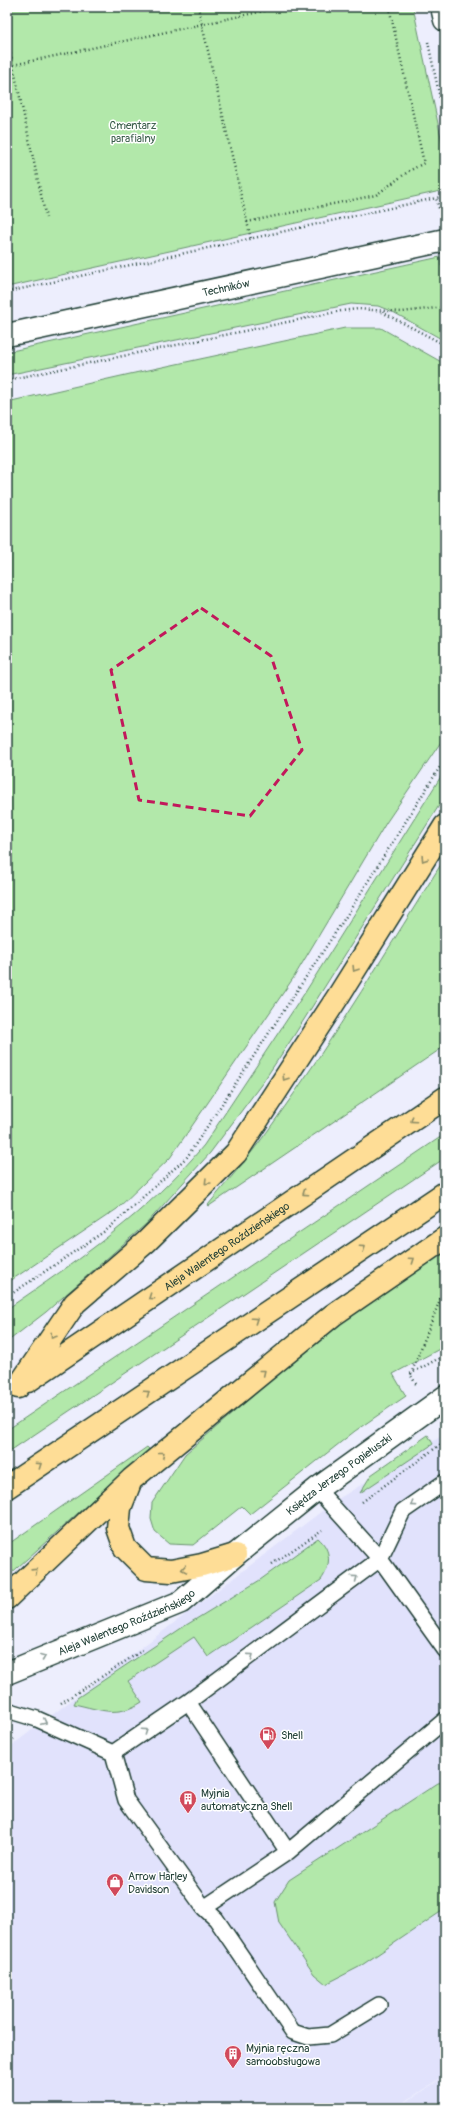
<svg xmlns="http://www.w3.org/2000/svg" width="452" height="2115" font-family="Pangolin,sans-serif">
<rect width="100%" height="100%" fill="#edeefd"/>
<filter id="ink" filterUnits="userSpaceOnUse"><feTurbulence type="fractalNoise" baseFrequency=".025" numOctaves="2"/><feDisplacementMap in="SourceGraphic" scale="8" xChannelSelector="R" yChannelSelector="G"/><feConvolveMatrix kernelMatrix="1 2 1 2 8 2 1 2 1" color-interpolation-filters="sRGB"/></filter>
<g filter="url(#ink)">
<path fill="#e1e2fc" d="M445 1434V2075L395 2108H7V1749L338 1499Z
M445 2076V2108H397Z"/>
<path fill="#b2e8aa" stroke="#68926f" d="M7 7H413L445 156V190L7 287Z
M440 257 441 266 445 268V341L393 312 378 306 351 304 7 375V352Z
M345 328H381L445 364V736L386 823 294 977 170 1158 117 1209 7 1283V402L130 374Z
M445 770V796L293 1037 263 1082 210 1153 146 1224 46 1312 7 1342V1309C77 1261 150 1211 204 1145L306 991Z
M445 858V1046L209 1206 208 1205C231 1177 254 1151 274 1122 335 1037 389 947 445 858Z
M445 1134V1158L7 1453V1430Z
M445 1250V1346L393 1374 406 1396 355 1431 250 1514 242 1506 193 1545 169 1544 155 1532 151 1519 152 1503 185 1454 331 1329Z
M428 1435 433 1444 360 1493 371 1475Z
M147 1447 149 1449 7 1577V1545Z
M318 1538C332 1550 331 1566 321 1580L208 1657 194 1637 128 1681 142 1702C117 1718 102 1710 74 1704L77 1698 183 1627 260 1580Z
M445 1782V1909L359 1967 326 1984 314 1974 279 1923 275 1902 289 1880 438 1783Z"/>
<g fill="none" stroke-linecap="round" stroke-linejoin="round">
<defs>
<path id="lane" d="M317 1489 380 1559 445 1650
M188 1702 288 1852
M7 1710 37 1719 113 1753 126 1800 204 1908 288 1852 445 1720
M113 1753 188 1702 380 1559 403 1511 445 1482
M204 1908 216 1919 293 2032 308 2037 330 2035 379 2005"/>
<g id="street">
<path d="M442 7 445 20"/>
<path id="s1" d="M7 335 445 240"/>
<path id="s2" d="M7 1673 181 1602 235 1555 317 1489 445 1397"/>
</g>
<g id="highway">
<path id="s3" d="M28 1381 445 1098"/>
<path d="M18 1387 75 1303 146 1242 236 1153 339 995 445 826"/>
<path d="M129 1485 120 1508 118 1528 125 1548 146 1569 171 1571 202 1565 235 1555"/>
<path d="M7 1487 445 1193"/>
<path d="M7 1598 132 1479 333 1315 445 1238"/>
</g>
</defs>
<use href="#lane" stroke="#1f3d34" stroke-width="18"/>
<use href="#street" stroke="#1f3d34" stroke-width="25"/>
<use href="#highway" stroke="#1f3d34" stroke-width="25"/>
<path stroke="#1f3d34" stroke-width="2.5" stroke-dasharray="1 3" stroke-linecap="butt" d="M198 7 251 239
M7 38 13 65 282 7
M428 42 445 122
M13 65 46 218
M440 212 436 198 445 196
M247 222 376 195 409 171 424 163 389 7
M7 292 436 198
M382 312 445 345
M7 380 341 311 358 309 402 312 445 307
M7 1297 108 1229 187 1157 345 918 445 759
M411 1374 445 1287
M416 1384 410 1374 445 1355
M362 1502 445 1441
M272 1564 322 1530
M61 1703 143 1650
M7 1744 14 1739"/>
<use href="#lane" stroke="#fff" stroke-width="15"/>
<use href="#street" stroke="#fff" stroke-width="22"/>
<use href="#highway" stroke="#fedd96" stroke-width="22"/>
</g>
<defs><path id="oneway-chevron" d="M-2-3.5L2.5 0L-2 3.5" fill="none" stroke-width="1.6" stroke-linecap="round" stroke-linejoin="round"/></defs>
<g stroke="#8e8d65">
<use href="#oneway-chevron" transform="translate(424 859) rotate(122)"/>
<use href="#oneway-chevron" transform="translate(355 969) rotate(122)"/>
<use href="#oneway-chevron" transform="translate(285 1078) rotate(123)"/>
<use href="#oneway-chevron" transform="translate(413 1120) rotate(146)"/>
<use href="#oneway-chevron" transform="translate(207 1182) rotate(135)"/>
<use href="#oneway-chevron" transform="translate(305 1193) rotate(146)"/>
<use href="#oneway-chevron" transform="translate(363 1248) rotate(-34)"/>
<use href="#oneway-chevron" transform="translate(412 1260) rotate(-34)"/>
<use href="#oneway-chevron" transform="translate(151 1297) rotate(146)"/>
<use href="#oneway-chevron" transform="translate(255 1320) rotate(-34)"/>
<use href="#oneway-chevron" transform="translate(53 1336) rotate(124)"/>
<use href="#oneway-chevron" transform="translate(263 1372) rotate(-39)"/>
<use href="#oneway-chevron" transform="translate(147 1393) rotate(-34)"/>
<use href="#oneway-chevron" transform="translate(162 1454) rotate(-39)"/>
<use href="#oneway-chevron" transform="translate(39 1465) rotate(-34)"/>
<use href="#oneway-chevron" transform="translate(184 1569) rotate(170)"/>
<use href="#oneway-chevron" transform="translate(35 1571) rotate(-44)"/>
</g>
<g stroke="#8f9e9a">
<use href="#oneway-chevron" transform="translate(413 1504) rotate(146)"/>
<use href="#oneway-chevron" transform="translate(355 1578) rotate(-37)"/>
<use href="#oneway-chevron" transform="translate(251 1656) rotate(-37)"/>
<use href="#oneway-chevron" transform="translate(43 1657) rotate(-22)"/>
<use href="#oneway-chevron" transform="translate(44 1722) rotate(25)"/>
<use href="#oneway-chevron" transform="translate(145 1731) rotate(-34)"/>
</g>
</g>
<path fill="none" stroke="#c2185b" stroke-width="3" stroke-dasharray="8 5" stroke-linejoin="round" d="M201 608 271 656 302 750 250 816 139 800 111 670Z"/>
<defs>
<symbol id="fuel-pin" viewBox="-11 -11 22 30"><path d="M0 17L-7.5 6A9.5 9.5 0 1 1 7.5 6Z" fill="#d1495b" stroke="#fff"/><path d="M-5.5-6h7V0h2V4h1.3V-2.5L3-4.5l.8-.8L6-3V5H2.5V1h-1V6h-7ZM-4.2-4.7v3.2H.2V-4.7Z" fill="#fff"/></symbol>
<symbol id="building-pin" viewBox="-11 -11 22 30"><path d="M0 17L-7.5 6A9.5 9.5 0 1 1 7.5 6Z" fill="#d1495b" stroke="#fff"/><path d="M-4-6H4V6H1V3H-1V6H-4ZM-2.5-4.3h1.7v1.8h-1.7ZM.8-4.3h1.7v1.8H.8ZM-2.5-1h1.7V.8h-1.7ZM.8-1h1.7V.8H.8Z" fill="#fff"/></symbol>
<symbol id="shop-pin" viewBox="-11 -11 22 30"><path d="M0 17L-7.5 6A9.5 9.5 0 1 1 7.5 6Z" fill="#d1495b" stroke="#fff"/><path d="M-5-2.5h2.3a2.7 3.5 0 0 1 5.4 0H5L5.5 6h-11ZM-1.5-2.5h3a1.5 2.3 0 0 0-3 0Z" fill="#fff"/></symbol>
</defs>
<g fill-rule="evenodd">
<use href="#fuel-pin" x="258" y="1725" width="20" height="27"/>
<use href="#building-pin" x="178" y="1789" width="20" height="27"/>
<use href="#shop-pin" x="105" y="1872" width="20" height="27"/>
<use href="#building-pin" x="223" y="2044" width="20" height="27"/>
</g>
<g text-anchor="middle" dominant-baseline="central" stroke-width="3" stroke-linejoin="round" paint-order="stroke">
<g font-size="11" fill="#3c5f4c" stroke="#fff">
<text x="133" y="125">Cmentarz<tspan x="133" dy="13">parafialny</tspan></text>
</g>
<g font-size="11" fill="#1f3d34" stroke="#fff">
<text stroke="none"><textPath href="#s1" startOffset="224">Techników</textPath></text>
<text stroke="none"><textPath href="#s3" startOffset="240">Aleja Walentego Roździeńskiego</textPath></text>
<text stroke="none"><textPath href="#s2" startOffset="391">Księdza Jerzego Popiełuszki</textPath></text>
<text stroke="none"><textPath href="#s2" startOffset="130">Aleja Walentego Roździeńskiego</textPath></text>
</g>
<g font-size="11" fill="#1f3d34" stroke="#fff" text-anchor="start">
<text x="281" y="1735">Shell</text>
<text x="201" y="1793">Myjnia<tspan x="201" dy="13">automatyczna Shell</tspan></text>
<text x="128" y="1876">Arrow Harley<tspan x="128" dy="13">Davidson</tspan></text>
<text x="246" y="2048">Myjnia ręczna<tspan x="246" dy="13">samoobsługowa</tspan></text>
</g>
</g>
<rect width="452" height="2115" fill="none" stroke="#fff" stroke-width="24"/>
<rect x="12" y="12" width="428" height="2091" fill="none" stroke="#1f3d34" stroke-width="1.5" filter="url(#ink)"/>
</svg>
